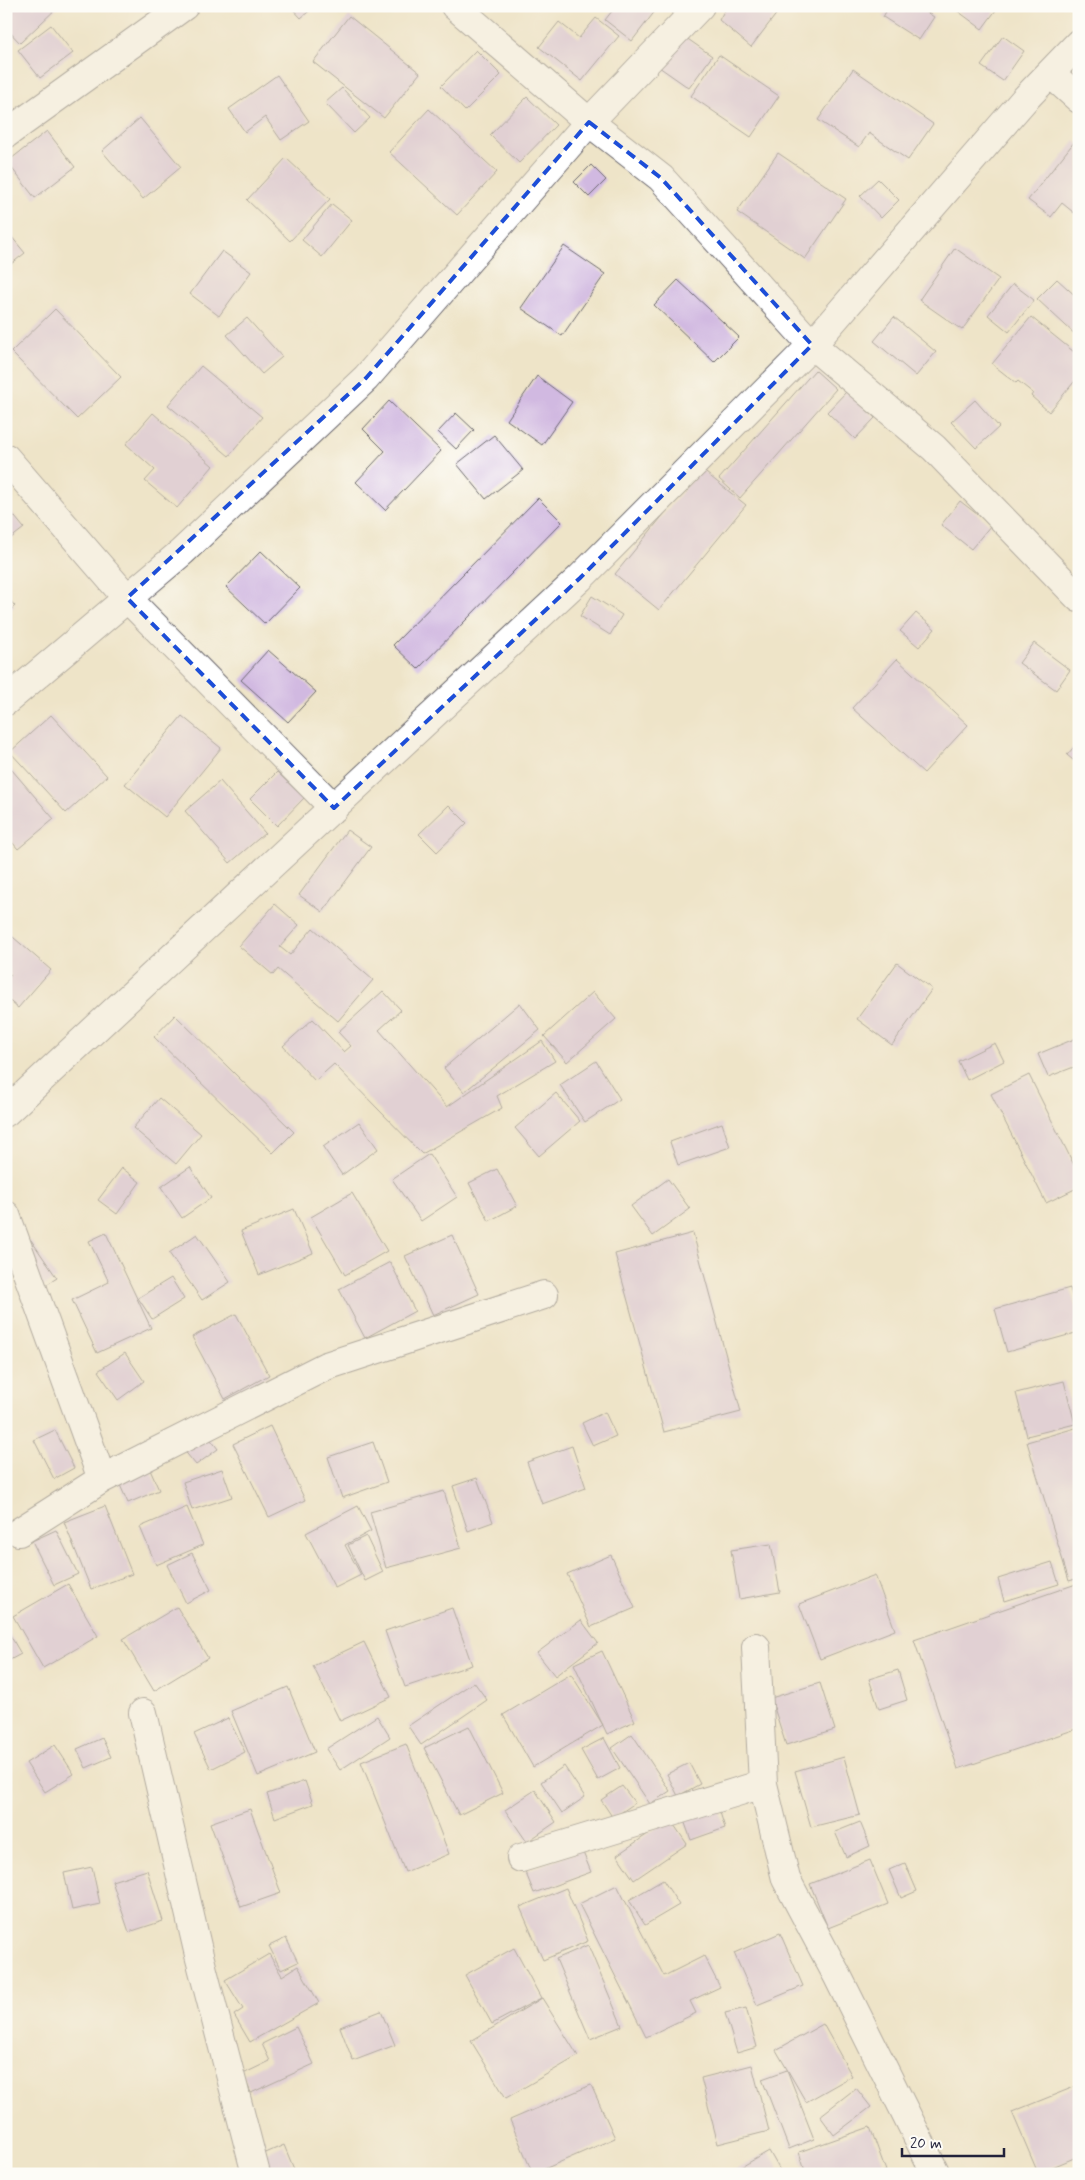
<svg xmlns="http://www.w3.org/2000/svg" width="1085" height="2180" font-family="Mynerve,sans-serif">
<rect width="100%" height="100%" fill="#fdfcf7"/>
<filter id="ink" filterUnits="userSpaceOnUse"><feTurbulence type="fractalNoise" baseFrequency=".02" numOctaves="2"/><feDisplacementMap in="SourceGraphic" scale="10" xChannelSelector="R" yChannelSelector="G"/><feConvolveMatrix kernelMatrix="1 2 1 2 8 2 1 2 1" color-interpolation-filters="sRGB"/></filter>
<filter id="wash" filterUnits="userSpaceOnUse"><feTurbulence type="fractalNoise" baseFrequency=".0096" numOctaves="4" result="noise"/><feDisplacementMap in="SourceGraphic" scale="20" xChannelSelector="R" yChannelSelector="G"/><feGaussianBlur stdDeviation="1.12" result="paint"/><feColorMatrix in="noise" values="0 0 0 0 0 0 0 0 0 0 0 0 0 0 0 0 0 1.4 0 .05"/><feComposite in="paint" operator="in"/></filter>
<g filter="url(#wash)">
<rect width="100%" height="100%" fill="#eee4c8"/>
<g id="blocks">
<path fill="#d1b9e1" d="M6 6H59L20 43 6 28Z
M290 6H315L301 18Z
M616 6H659L632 41 605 20Z
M727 6H777L781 8 751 47 719 20Z
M889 6H917L934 17 919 40 883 17Z
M951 6H999L982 29Z
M349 16 420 73 384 118 313 62Z
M596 18 619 36 582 81 539 47 559 22 579 38Z
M51 25 73 53 40 78 18 50Z
M682 35 712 56 689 88 659 67Z
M1003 36 1024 51 1003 81 981 66Z
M476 50 501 75 465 111 441 86Z
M719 55 779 96 751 137 691 96Z
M853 69 933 124 908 160 869 133 859 147 818 120Z
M277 75 309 121 281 140 265 117 245 132 229 109Z
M342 88 370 118 354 133 325 103Z
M527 97 556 125 519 163 490 135Z
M429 109 497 172 457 215 389 152Z
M140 118 181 167 143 199 102 151Z
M47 131 75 167 35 198 7 162Z
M1075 141 1079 145V217L1062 203 1051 217 1028 200Z
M778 153 846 199 805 259 737 212Z
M286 158 330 199 290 241 247 200Z
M591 165 606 180 589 197 574 182Z
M878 179 899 200 881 218 860 196Z
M332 204 352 220 322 257 302 240Z
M6 230 25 253 6 268Z
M564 246 605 274 562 336 521 308Z
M955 248 999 279 962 330 919 300Z
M222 251 251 272 219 316 190 294Z
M1057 279 1079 299V338L1037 299Z
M678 280 739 337 714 362 654 305Z
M1013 284 1034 300 1009 332 988 315Z
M55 309 121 377 77 419 11 352Z
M894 317 936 352 916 376 874 341Z
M1031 317 1079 356V376L1049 412 1031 396 1033 393 1018 381 1016 383 992 364Z
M247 318 282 357 262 374 227 335Z
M201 366 262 417 229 456 168 405Z
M815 370 836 389 740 498 719 479Z
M537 376 572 402 542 445 507 420Z
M847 391 875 418 855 439 827 412Z
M975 400 999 427 976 448 951 422Z
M389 401 441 451 385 510 356 482 385 451 363 429Z
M153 413 213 466 177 508 145 481 155 470 126 444Z
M456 413 474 430 456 449 438 432Z
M494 435 523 470 486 499 457 464Z
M701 469 746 505 659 610 615 574Z
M538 498 562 522 418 669 393 645Z
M960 501 991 525 971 549 941 525Z
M6 506 24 528 6 542Z
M261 551 300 588 265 624 226 587Z
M6 596 15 606 6 614Z
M592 596 622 615 610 635 580 616Z
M916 613 935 629 919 647 900 631Z
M1034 643 1070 670 1056 690 1019 663Z
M268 650 316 692 288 722 241 680Z
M897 659 968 725 924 773 852 708Z
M51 715 107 776 66 813 10 752Z
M182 716 221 748 165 817 125 784Z
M1079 741V765L1067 755Z
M6 763 54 819 18 849 6 835Z
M277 772 304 798 277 826 250 799Z
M220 781 265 833 230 863 185 811Z
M449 805 467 823 437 852 419 834Z
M347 830 371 847 323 912 299 895Z
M275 904 299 925 280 947 290 955 313 928 373 980 338 1021 278 969 273 975 239 946Z
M6 931 51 970 18 1008 6 998V980L11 975 6 971Z
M897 963 932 989 892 1045 857 1019Z
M383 991 401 1010 379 1030 447 1107 542 1041 555 1061 497 1096 502 1108 422 1154 334 1064 315 1081 283 1046 313 1019 344 1052 351 1046 338 1032Z
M593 992 616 1019 567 1062 544 1036Z
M520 1003 540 1030 464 1092 444 1068Z
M175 1015 294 1132 273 1153 154 1037Z
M1079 1037V1065L1048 1077 1038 1054Z
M995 1043 1004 1061 967 1080 958 1061Z
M596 1061 620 1099 585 1122 560 1085Z
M1029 1075 1079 1175V1187L1046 1203 991 1094Z
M556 1093 580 1121 539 1156 515 1128Z
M159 1098 201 1134 176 1164 133 1128Z
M359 1122 378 1149 342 1175 323 1147Z
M722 1123 730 1147 678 1165 670 1142Z
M429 1154 457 1197 421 1221 392 1179Z
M190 1167 211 1198 182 1218 161 1187Z
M122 1168 140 1182 117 1214 98 1200Z
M497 1169 517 1206 489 1221 469 1183Z
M668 1179 690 1209 653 1236 631 1206Z
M352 1193 387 1251 345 1275 311 1217Z
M294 1209 313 1253 259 1275 241 1231Z
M106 1233 151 1328 97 1353 72 1300 109 1282 89 1241Z
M693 1233 741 1412 664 1432 615 1254Z
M197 1234 230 1282 202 1300 169 1253Z
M452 1235 479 1294 433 1315 405 1256Z
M31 1240 57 1278 41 1288 15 1251Z
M390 1262 415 1311 365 1338 339 1289Z
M171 1278 184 1299 152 1319 138 1298Z
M1070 1288 1079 1319V1332L1007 1352 995 1309Z
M236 1314 269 1375 225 1399 192 1337Z
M125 1353 144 1381 118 1400 98 1371Z
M1064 1381 1075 1424 1027 1436 1016 1393Z
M605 1412 616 1436 593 1446 582 1423Z
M270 1426 305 1500 269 1517 233 1444Z
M1079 1427V1578L1069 1581 1027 1442Z
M55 1430 74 1468 54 1479 34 1440Z
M205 1432 218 1449 196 1465 183 1449Z
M373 1442 387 1482 342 1498 328 1457Z
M572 1446 586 1488 542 1504 527 1462Z
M147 1463 159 1490 128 1503 116 1476Z
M222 1469 232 1497 192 1510 183 1482Z
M477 1478 493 1522 468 1531 453 1486Z
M444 1491 461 1548 386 1568 370 1512Z
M105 1506 132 1574 91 1589 64 1522Z
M358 1506 371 1531 345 1545 361 1575 335 1588 306 1533Z
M187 1507 203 1545 156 1565 140 1527Z
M56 1530 78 1574 54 1585 32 1541Z
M366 1536 383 1572 365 1581 348 1545Z
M771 1544 780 1592 739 1599 731 1550Z
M192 1553 211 1590 186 1603 167 1565Z
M611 1555 635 1608 591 1627 567 1574Z
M1052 1562 1059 1584 1004 1601 998 1579Z
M875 1575 895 1630 820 1659 799 1604Z
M1079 1583V1728L958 1769 914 1640Z
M68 1584 98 1636 43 1668 13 1616Z
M177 1607 208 1658 154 1691 123 1639Z
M452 1608 472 1665 405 1687 385 1631Z
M581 1620 598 1643 555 1676 537 1653Z
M6 1628 21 1654 6 1662Z
M364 1642 391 1697 340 1721 313 1666Z
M602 1651 635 1721 607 1734 574 1664Z
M898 1670 907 1700 879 1709 869 1679Z
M571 1674 603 1725 533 1767 503 1715Z
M474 1682 487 1700 421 1745 408 1726Z
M820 1683 835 1730 786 1745 771 1698Z
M288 1687 315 1752 258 1776 231 1711Z
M377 1716 390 1737 340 1770 326 1749Z
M228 1718 245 1752 211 1769 194 1734Z
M469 1726 503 1793 459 1815 424 1748Z
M632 1734 670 1791 650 1804 612 1748Z
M102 1738 111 1757 86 1768 77 1749Z
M604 1738 620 1768 598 1780 581 1750Z
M406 1744 449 1854 405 1872 361 1762Z
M55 1745 74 1774 45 1792 26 1763Z
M844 1757 860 1815 811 1827 795 1771Z
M689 1763 700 1784 678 1796 667 1774Z
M564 1766 585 1797 562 1813 541 1782Z
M305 1781 313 1804 275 1818 267 1794Z
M622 1786 635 1803 613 1818 601 1800Z
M535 1790 556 1822 527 1842 505 1810Z
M716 1800 725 1828 691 1840 681 1812Z
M250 1809 281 1893 241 1907 210 1823Z
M670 1819 687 1844 634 1880 617 1855Z
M860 1822 870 1846 846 1857 835 1832Z
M582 1850 591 1872 534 1893 525 1871Z
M870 1860 888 1904 828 1928 810 1884Z
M905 1863 917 1891 901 1898 889 1870Z
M92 1867 100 1904 72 1910 64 1873Z
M147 1870 163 1921 129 1932 112 1881Z
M663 1880 679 1905 645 1925 629 1900Z
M617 1885 664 1976 704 1956 720 1987 690 2001 696 2013 646 2037 579 1904Z
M566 1888 588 1941 543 1960 520 1907Z
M780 1933 803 1986 757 2005 734 1953Z
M286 1938 298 1962 281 1970 269 1946Z
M588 1945 622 2026 590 2039 556 1959Z
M514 1948 541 1998 492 2024 465 1975Z
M269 1954 282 1976 298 1966 319 2003 250 2042 234 2015 243 2009 225 1980Z
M542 1998 578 2056 506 2098 471 2041Z
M746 2008 757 2047 737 2053 725 2013Z
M381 2011 395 2045 353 2061 340 2027Z
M823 2024 852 2076 806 2102 776 2050Z
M296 2027 314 2064 251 2093 243 2074 270 2061 262 2044Z
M752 2065 769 2131 718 2144 701 2078Z
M787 2070 814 2139 789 2149 762 2079Z
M591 2085 615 2138 533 2174 510 2120Z
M1079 2085V2156L1038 2173 1012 2112Z
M856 2088 871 2107 834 2135 820 2116Z
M870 2127 886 2171 878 2174H806L799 2152Z
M284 2145 296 2174H259L252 2159Z
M769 2151 782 2174H729Z"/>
</g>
</g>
<g filter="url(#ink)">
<use href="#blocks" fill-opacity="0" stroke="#69666c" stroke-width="1"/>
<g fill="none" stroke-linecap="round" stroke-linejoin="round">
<defs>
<path id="street" d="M455 6 589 122 661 178 812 345 934 448 1079 598
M1050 73 1079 99
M6 134 184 6
M6 458 127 598 334 808
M6 701 182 552 366 378 589 122 700 6
M6 1112 580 578 812 345 1024 100 1079 43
M6 1215 102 1479
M19 1532 102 1479 326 1366 544 1295
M756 1647 763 1784 786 1879 838 1977 936 2174
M143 1713 199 1955 256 2174
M521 1858 763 1784"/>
</defs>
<use href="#street" stroke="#69666c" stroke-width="30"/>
<use href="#street" stroke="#fff" stroke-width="28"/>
</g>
</g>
<path d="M0 0H1085V2180H0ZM589 122 661 178 812 345 580 578 334 808 127 598 366 378Z" fill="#eee4c8" fill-opacity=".55" fill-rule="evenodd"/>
<path fill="none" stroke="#1d4ed8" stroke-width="4" stroke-dasharray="10 6" stroke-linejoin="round" d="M589 122 661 178 812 345 580 578 334 808 127 598 366 378Z"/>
<rect width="1085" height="2180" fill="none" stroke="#fdfcf7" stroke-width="25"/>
<path d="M902 2148v8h102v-8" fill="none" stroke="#22223b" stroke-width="2.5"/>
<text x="910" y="2148" font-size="15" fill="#22223b" stroke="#fdfcf7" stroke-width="4" paint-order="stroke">20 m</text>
</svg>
